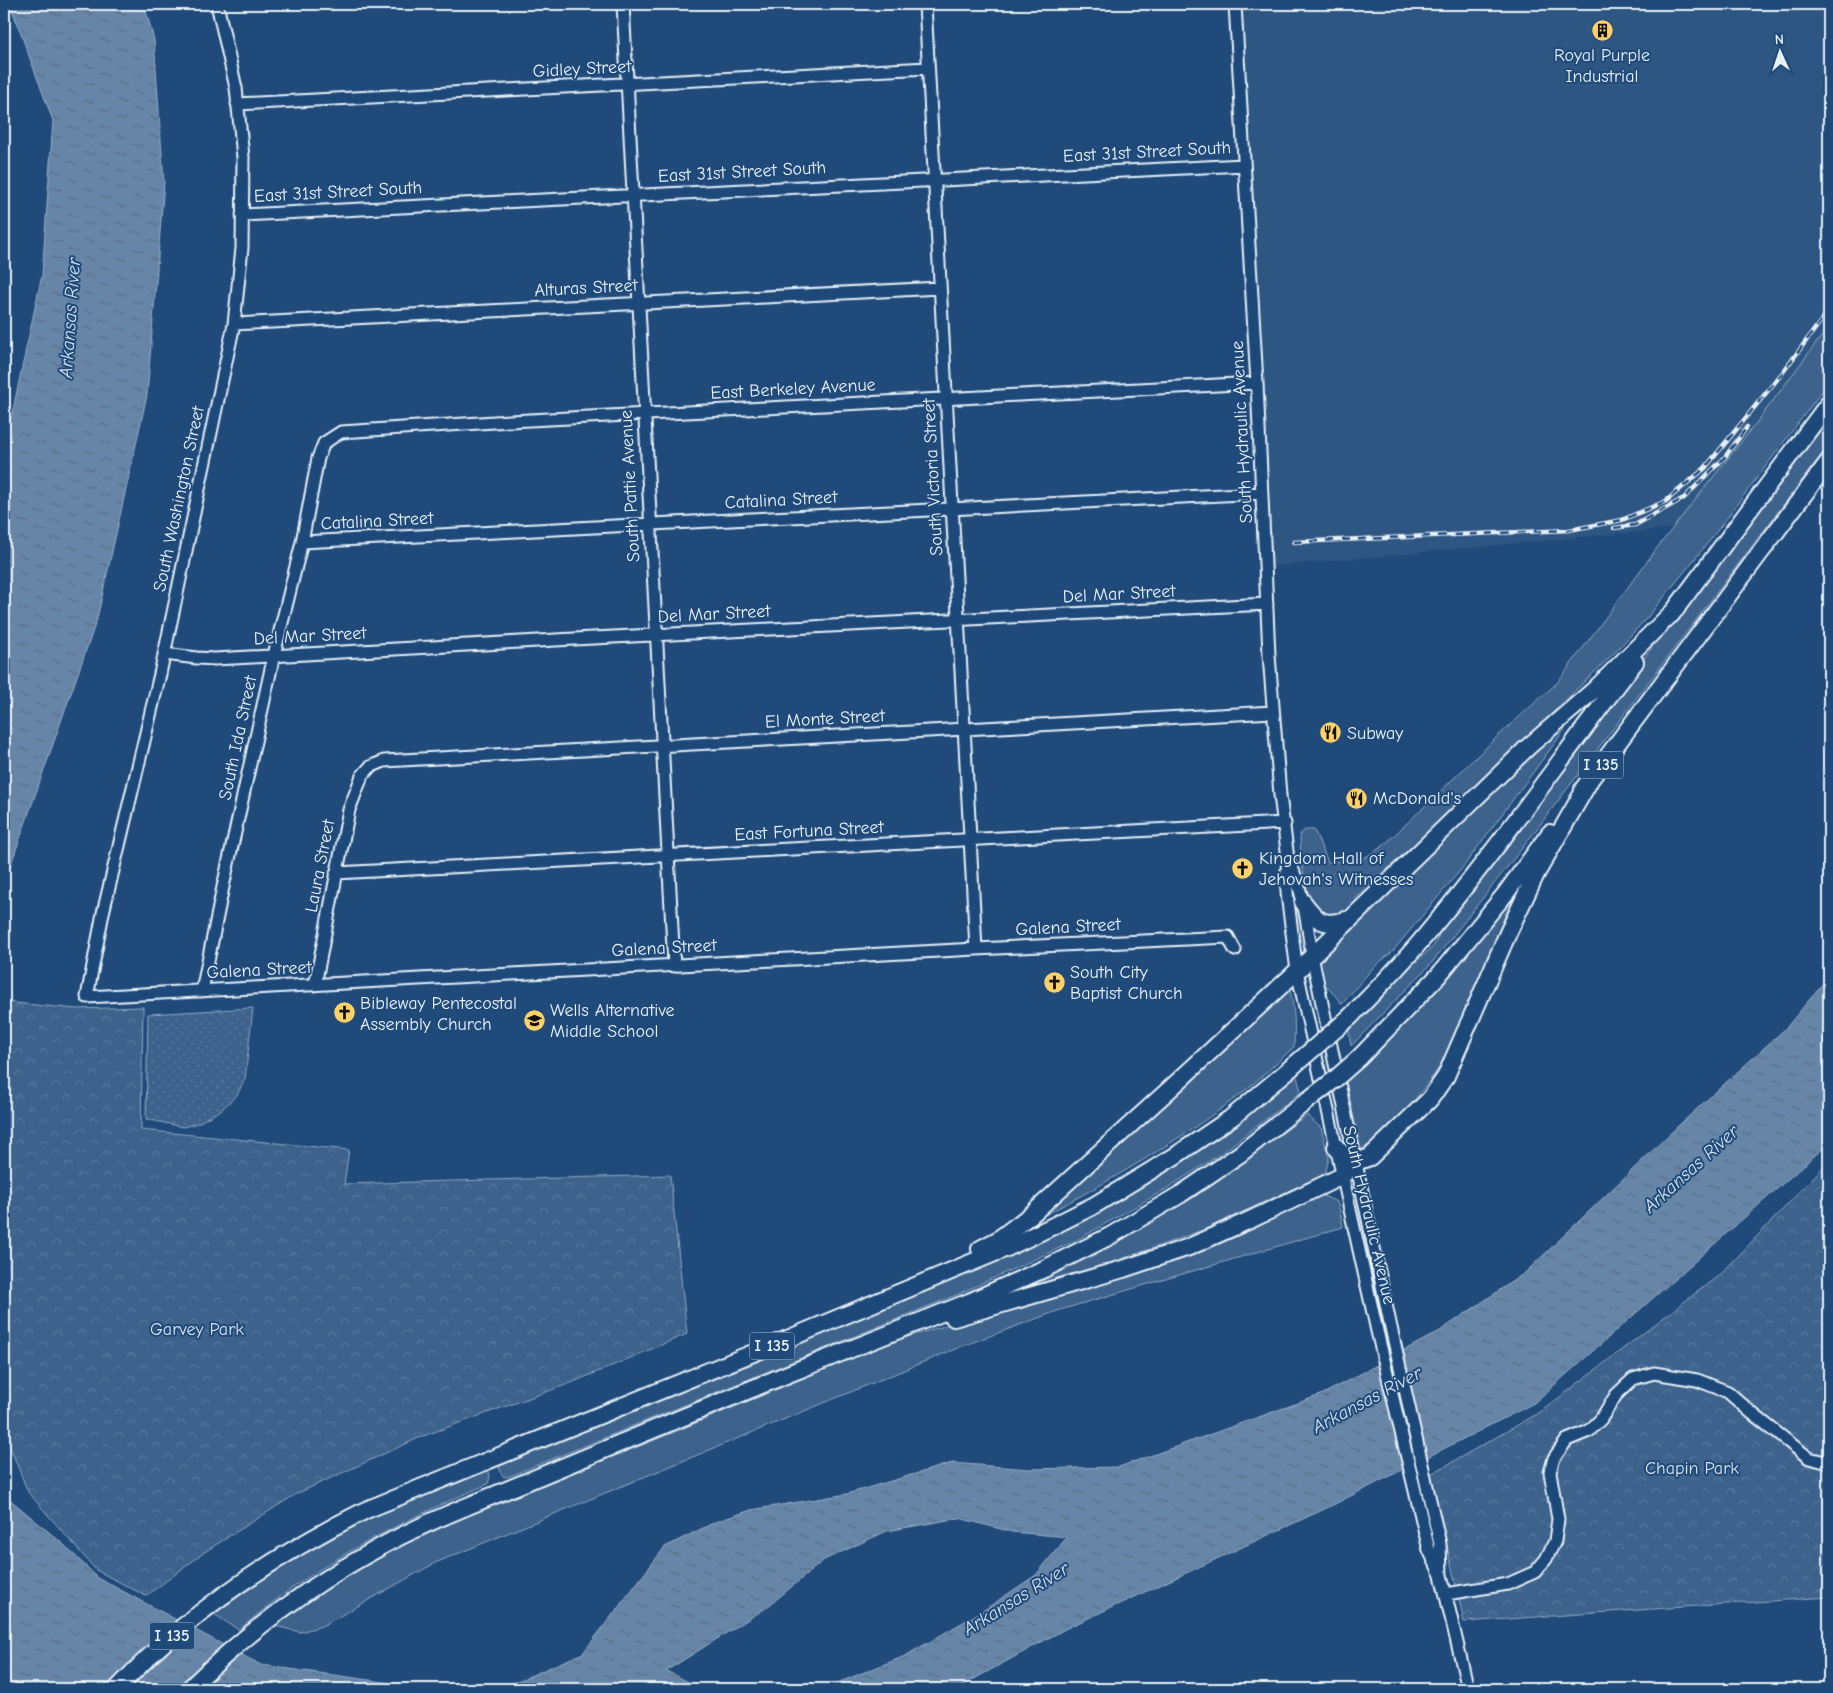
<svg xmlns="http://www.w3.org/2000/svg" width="1833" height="1693" font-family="'Comic Neue',sans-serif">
<defs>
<pattern id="park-crowns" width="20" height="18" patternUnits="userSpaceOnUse" patternTransform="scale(1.25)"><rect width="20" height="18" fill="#3c628c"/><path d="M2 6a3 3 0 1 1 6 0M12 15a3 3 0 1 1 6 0" fill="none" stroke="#58799d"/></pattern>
<pattern id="garden-dots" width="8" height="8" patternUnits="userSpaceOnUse" patternTransform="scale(1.25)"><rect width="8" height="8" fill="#3c628c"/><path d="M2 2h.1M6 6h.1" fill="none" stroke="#58799d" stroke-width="1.8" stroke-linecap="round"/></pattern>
<pattern id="water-ripples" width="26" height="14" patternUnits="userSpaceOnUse" patternTransform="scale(1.25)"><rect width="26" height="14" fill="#6685a7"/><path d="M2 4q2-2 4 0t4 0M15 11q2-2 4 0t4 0" fill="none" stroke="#596d82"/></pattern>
</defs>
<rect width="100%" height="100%" fill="#1f4a7a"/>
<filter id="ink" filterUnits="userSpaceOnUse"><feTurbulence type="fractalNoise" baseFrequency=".02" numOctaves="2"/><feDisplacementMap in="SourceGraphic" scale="10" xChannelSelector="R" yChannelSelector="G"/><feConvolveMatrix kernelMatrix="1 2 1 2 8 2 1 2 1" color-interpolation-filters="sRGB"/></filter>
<g filter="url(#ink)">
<path fill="#2e5683" d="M1236 4H1829V342L1678 528 1265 567Z"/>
<path fill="#3c628c" stroke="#92aac2" d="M1829 326V382L1711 539 1646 619 1610 657 1476 787 1343 910C1306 940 1300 854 1300 834L1305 830H1314L1328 862 1361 860 1383 846 1497 737 1557 683 1657 548 1757 422Z
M1829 414V445L1523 847 1430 965 1351 1046 1348 1026 1398 977 1433 947 1446 919Z
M1577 713 1463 867 1392 952 1372 969 1342 1004 1324 983 1318 958 1500 784Z
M1512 899 1458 1028 1447 1054 1434 1075 1402 1116 1369 1145 1361 1149 1343 1082Z
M1289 987C1295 1008 1295 1025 1294 1047 1277 1062 1260 1079 1242 1093 1176 1144 1104 1184 1030 1223Z
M1296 1073 1301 1092 1219 1155 1166 1189 1077 1240 956 1295 510 1476 504 1477 500 1472V1464L508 1460 1004 1256Z
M1307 1115 1321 1128 1329 1158 1325 1174 1205 1229 1131 1256 1035 1285V1282L1119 1239 1196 1196Z
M1321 1195 1337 1202 1340 1211 1343 1227 1060 1310 960 1347 435 1563 322 1626 300 1632 275 1626 306 1600 344 1577 376 1558 450 1522 672 1433 891 1342 961 1321Z
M486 1469 489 1472 490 1477 488 1484C399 1522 312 1565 239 1630L212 1613 312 1545 356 1521Z"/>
<path fill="url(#park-crowns)" stroke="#92aac2" d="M4 1002 77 1009 143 1007 141 1130 349 1150 344 1184 670 1175 687 1334 571 1383 423 1436 296 1494 206 1551 146 1596 96 1570 28 1492 4 1432Z
M1829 1161V1597L1464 1622 1431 1474 1539 1413 1722 1273Z"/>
<path fill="url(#garden-dots)" stroke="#92aac2" d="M253 1008 245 1079 237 1095 221 1110 198 1123 183 1127 146 1119 148 1014Z"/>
<path fill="url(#water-ripples)" stroke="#9ab0c7" d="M10 4H144L154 40 164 182 147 395 97 619 4 884V451L42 275 53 121Z
M1829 976V1143L1534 1403 1329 1507 1067 1628 956 1689H822L905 1656 984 1610 1036 1575 1067 1537 1012 1532 959 1518 887 1531 824 1560 766 1608 666 1671 703 1689H10L4 1679V1485L7 1497 62 1543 98 1578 261 1665 413 1686 509 1685 583 1653 665 1547 715 1522 751 1510 847 1494 952 1463 1029 1469 1119 1467 1323 1394 1440 1331 1526 1272 1677 1127 1786 1028Z"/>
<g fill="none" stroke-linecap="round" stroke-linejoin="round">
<defs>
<path id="minor" d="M217 4 236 88 243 157 242 248 234 324 160 674 103 913 87 997 976 949 1228 937 1235 950
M623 4 674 966
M925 4 976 949
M1235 4 1257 383 1269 655 1280 795 1288 859 1286 880 1288 902 1297 971 1377 1331 1429 1550 1441 1575
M237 104 928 68
M242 215 1244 165
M234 324 940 288
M302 542 1262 493
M164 654 197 658 215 659 574 639 1267 604
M1288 859C1303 889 1307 922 1312 956L1390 1323 1440 1544 1441 1575 1468 1689
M336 873 1285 823
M315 985 349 810 362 776 370 767 384 761 1273 712
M202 991 223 887 274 655 302 542 318 458 324 443 341 432 510 421 1257 383
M1446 1594 1508 1584 1535 1572 1546 1559 1555 1541 1558 1519 1550 1472 1554 1458 1567 1440 1589 1431 1601 1419 1616 1395 1633 1379 1654 1373 1697 1380 1728 1392 1753 1414 1809 1458 1829 1463"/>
<path id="highway" d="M1671 615 1829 403
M1583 789 1829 461
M1303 902C1319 923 1323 927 1350 919
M1350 1017C1376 990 1402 964 1425 936 1499 848 1564 753 1635 662
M1359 1058 1438 976 1506 893 1550 833
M1336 1147 1347 1160 1356 1162
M980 1249 999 1239 1032 1214 1171 1088 1297 971 1528 747 1594 690 1677 608
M954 1318 1123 1269 1189 1247 1252 1219 1342 1176 1356 1162 1370 1157 1430 1099 1446 1076 1508 933 1536 874 1589 782
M117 1689C187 1613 274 1556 366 1510L778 1343 1009 1247 1053 1226 1093 1206 1175 1156 1231 1118 1292 1067
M189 1689C244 1635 306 1588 373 1551 402 1534 432 1521 463 1508L788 1374 969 1302 1044 1269 1110 1236 1181 1194 1240 1154 1303 1104"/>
</defs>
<use href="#minor" stroke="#e8f1f8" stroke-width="15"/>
<use href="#highway" stroke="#e8f1f8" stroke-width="20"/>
<use href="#minor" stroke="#1f4a7a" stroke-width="11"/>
<use href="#highway" stroke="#1f4a7a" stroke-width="16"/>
<defs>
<path id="rail" d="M1614 528 1635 525 1684 498 1725 457 1747 427
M1294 542 1569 530 1622 520 1666 501 1705 468 1783 372 1829 310"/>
</defs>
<use href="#rail" stroke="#e8f1f8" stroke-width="4.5"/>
<use href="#rail" stroke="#1f4a7a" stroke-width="2.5" stroke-dasharray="8" stroke-linecap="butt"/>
<defs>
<path id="highway-bridge" d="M1292 1067 1350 1017
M1303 1104 1334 1080 1359 1058"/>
</defs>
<use href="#highway-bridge" stroke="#e8f1f8" stroke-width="20" stroke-linecap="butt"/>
<use href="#highway-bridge" stroke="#1f4a7a" stroke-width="16"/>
</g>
</g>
<defs>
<symbol id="building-disc" viewBox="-11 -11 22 22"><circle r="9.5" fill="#ffd166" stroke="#1f4a7a"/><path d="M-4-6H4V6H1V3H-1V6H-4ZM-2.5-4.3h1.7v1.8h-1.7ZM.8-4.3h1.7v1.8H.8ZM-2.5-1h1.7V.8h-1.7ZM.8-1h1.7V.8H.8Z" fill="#111"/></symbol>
<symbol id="restaurant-disc" viewBox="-11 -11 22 22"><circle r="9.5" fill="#ffd166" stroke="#1f4a7a"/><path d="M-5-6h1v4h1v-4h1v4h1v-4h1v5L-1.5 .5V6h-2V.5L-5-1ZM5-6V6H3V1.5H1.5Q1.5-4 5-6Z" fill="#111"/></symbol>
<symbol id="church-disc" viewBox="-11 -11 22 22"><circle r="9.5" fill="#ffd166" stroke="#1f4a7a"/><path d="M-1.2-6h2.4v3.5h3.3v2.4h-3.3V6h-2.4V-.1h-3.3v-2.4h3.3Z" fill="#111"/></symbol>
<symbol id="school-disc" viewBox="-11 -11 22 22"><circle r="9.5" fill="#ffd166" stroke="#1f4a7a"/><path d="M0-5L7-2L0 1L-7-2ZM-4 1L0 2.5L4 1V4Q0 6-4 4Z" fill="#111"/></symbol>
</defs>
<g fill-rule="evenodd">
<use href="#building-disc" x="1590" y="18" width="25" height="25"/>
<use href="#restaurant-disc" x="1318" y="720" width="25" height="25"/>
<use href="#restaurant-disc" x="1344" y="786" width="25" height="25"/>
<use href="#church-disc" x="1230" y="856" width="25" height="25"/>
<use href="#church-disc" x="1042" y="970" width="25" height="25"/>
<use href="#church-disc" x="332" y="1000" width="25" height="25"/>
<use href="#school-disc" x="522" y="1008" width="25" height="25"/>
</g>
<g text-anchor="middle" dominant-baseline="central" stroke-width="4" stroke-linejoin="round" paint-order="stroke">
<g fill="#1f4a7a" stroke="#acbfd2" stroke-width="1">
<rect x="1578.5" y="751.5" width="45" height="27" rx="4"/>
<rect x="749.5" y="1332.5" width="45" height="27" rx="4"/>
<rect x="149.5" y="1622.5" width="45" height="27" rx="4"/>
</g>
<g font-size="16" font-weight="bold" fill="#e8f1f8">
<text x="1601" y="765">I 135</text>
<text x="772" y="1346">I 135</text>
<text x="172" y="1636">I 135</text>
</g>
<g font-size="18" fill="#e8f1f8" stroke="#1f4a7a" text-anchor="start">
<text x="1602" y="55" text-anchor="middle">Royal Purple<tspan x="1602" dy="21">Industrial</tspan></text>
<text x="1347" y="733">Subway</text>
<text x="1373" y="798">McDonald's</text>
<text x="1259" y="858">Kingdom Hall of<tspan x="1259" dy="21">Jehovah's Witnesses</tspan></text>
<text x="1070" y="972">South City<tspan x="1070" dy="21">Baptist Church</tspan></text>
<text x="360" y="1003">Bibleway Pentecostal<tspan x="360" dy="21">Assembly Church</tspan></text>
<text x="550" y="1010">Wells Alternative<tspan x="550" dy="21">Middle School</tspan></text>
</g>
<g font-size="18" fill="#e8f1f8" stroke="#1f4a7a">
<text transform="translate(582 69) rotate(-3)">Gidley Street</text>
<text transform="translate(1147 152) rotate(-3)">East 31st Street South</text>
<text transform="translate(742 172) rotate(-3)">East 31st Street South</text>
<text transform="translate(338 192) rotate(-3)">East 31st Street South</text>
<text transform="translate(586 288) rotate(-3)">Alturas Street</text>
<text transform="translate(793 389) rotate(-3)">East Berkeley Avenue</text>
<text transform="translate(1242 432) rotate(-93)">South Hydraulic Avenue</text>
<text transform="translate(933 477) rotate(-93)">South Victoria Street</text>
<text transform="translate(630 486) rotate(-93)">South Pattie Avenue</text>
<text transform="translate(179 499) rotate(-78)">South Washington Street</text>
<text transform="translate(781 500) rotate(-3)">Catalina Street</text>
<text transform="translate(377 521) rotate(-3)">Catalina Street</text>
<text transform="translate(1119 594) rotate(-3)">Del Mar Street</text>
<text transform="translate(714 614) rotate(-3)">Del Mar Street</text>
<text transform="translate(310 636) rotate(-3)">Del Mar Street</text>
<text transform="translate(825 719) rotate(-3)">El Monte Street</text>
<text transform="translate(238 738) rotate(-78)">South Ida Street</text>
<text transform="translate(809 831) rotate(-3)">East Fortuna Street</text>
<text transform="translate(320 866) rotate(-79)">Laura Street</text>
<text transform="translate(1068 927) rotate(-3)">Galena Street</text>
<text transform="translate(664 948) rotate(-3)">Galena Street</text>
<text transform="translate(259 970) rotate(-3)">Galena Street</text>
<text transform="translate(1369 1215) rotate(77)">South Hydraulic Avenue</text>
</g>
<g font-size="18" fill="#d7e3ed" stroke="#1f4a7a">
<text x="197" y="1329">Garvey Park</text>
<text x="1692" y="1468">Chapin Park</text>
</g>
<g font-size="19" font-style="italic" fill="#d4e1ec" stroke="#1f4a7a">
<text transform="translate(70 318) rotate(-86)">Arkansas River</text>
<text transform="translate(1691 1169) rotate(-42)">Arkansas River</text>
<text transform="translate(1367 1400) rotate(-28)">Arkansas River</text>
<text transform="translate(1016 1599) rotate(-32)">Arkansas River</text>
</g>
</g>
<rect width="1833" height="1693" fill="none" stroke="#1f4a7a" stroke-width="20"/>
<rect x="10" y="10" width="1813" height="1673" fill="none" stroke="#e8f1f8" stroke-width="2" filter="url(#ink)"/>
<g transform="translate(1780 52) rotate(357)" stroke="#1f4a7a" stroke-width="4" paint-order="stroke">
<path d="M0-4L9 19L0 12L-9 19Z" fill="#e8f1f8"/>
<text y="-8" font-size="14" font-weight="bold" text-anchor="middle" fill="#e8f1f8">N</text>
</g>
</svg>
